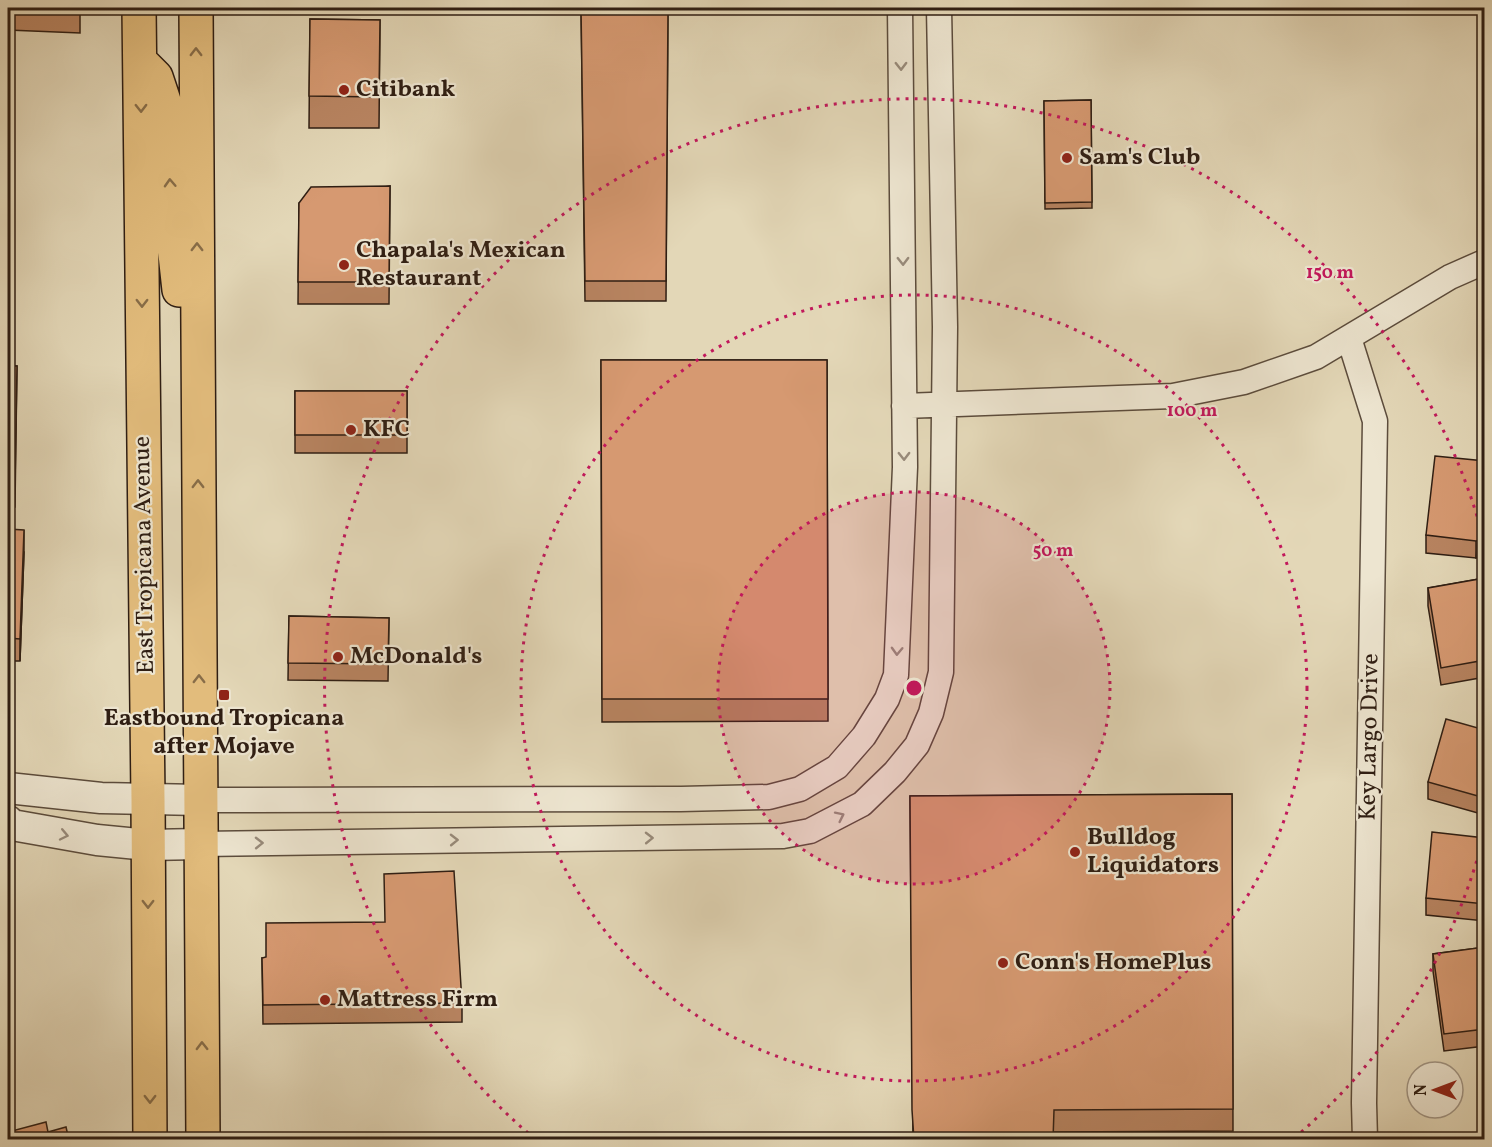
<svg xmlns="http://www.w3.org/2000/svg" width="1492" height="1147" font-family="Vollkorn,serif">
<rect width="100%" height="100%" fill="#e3d7b7"/>
<filter id="stains"><feTurbulence type="fractalNoise" baseFrequency=".00333" numOctaves="4"/><feColorMatrix values="0 0 0 0 .2 0 0 0 0 .09 0 0 0 0 .02 0 0 0 .5 -.17"/></filter>
<radialGradient id="worn" r=".72"><stop offset=".6" stop-color="#630" stop-opacity="0"/><stop offset="1" stop-color="#630" stop-opacity=".3"/></radialGradient>
<g fill="none" stroke-linecap="round" stroke-linejoin="round">
<defs>
<path id="minor" d="M1349 338 1375 421 1364 1103 1365 1140
M904 406 1173 396 1244 382 1316 357 1450 277 1484 262
M200 800 681 799 769 797 800 789 837 767 864 736 887 699 896 675 905 467 900 8
M200 844 783 836 810 831 862 804 895 772 917 745 931 713 941 672 945 327 939 8"/>
<path id="tertiary" d="M8 788 101 798 200 800
M8 821 12 825 97 840 148 845 200 844"/>
<path id="primary" d="M139 8 148 799 150 1140
M196 8 203 1140
M141 62 156 77 164 101 168 123 172 227 179 290"/>
</defs>
<use href="#minor" stroke="#5c4c3c" stroke-width="27"/>
<use href="#tertiary" stroke="#5c4c3c" stroke-width="33"/>
<use href="#primary" stroke="#2f1e13" stroke-width="36"/>
<use href="#minor" stroke="#ede5d0" stroke-width="24"/>
<use href="#tertiary" stroke="#ede5d0" stroke-width="30"/>
<use href="#primary" stroke="#e2bc7c" stroke-width="33"/>
</g>
<path fill="#b88461" stroke="#2f1e13" stroke-width="1.5" d="M8 8H80V33L8 30Z
M581 8H768V10H668L666 301H585Z
M310 19 380 20 379 128H309Z
M1091 100 1092 208 1045 209 1044 101Z
M390 186 389 304H298L299 203Z
M601 360H827L828 721 602 722Z
M8 366H17L15 507H8Z
M295 391H407V453H295Z
M1485 461 1476 558 1426 553V535Z
M8 529 24 552 20 661H8Z
M1485 578V677L1441 685 1428 606V588Z
M289 616 389 618 388 681 288 680Z
M1485 730V815L1428 799V782Z
M1232 794 1233 1131 1054 1132V1140H913L910 796Z
M1485 838V921L1426 915V898Z
M1485 947V1046L1444 1051 1433 971V954Z
M262 958 462 1003V1022L263 1024Z"/>
<path fill="#966b4f" stroke="#2f1e13" stroke-width="1.5" d="M24 530V552L20 661V639Z
M1485 538V555L1476 558V541Z"/>
<path fill="#d69971" stroke="#2f1e13" stroke-width="1.5" d="M8 8H80V10Z
M581 8H668L666 281H585Z
M310 19 380 20 379 97 309 96Z
M1091 100 1092 202 1045 203 1044 101Z
M390 186 389 282H298L299 203 311 187Z
M601 360H827L828 699H602Z
M8 366H17L15 485H8Z
M295 391H407V435H295Z
M1435 456 1485 461V538L1476 541 1426 535Z
M8 529 24 530 20 639 8 638Z
M1485 578V660L1441 668 1428 588Z
M289 616 389 618 388 664 288 663Z
M1446 719 1485 730V798L1428 782Z
M1232 794 1233 1109 1054 1110 1053 1140H914L912 1110 910 796Z
M1432 832 1485 838V904L1426 898Z
M454 871 462 1003 263 1005 262 958 266 957V923L385 922 384 874Z
M1485 947V1029L1444 1034 1433 954Z
M46 1122 48 1132 66 1127 69 1140H8V1132Z"/>
<defs><path id="oneway-chevron" d="M-2-3.5L2.5 0L-2 3.5" fill="none" stroke-width="1.6" stroke-linecap="round" stroke-linejoin="round" transform="scale(1.5)"/></defs>
<g stroke="#886d48">
<use href="#oneway-chevron" transform="translate(196 52) rotate(-90)"/>
<use href="#oneway-chevron" transform="translate(141 108) rotate(89)"/>
<use href="#oneway-chevron" transform="translate(170 183) rotate(-93)"/>
<use href="#oneway-chevron" transform="translate(197 247) rotate(-90)"/>
<use href="#oneway-chevron" transform="translate(142 303) rotate(90)"/>
<use href="#oneway-chevron" transform="translate(198 484) rotate(-90)"/>
<use href="#oneway-chevron" transform="translate(199 679) rotate(-90)"/>
<use href="#oneway-chevron" transform="translate(148 904) rotate(90)"/>
<use href="#oneway-chevron" transform="translate(202 1046) rotate(-91)"/>
<use href="#oneway-chevron" transform="translate(150 1099) rotate(90)"/>
</g>
<g stroke="#988b7b">
<use href="#oneway-chevron" transform="translate(901 66) rotate(89)"/>
<use href="#oneway-chevron" transform="translate(903 261) rotate(89)"/>
<use href="#oneway-chevron" transform="translate(904 456) rotate(89)"/>
<use href="#oneway-chevron" transform="translate(897 651) rotate(92)"/>
<use href="#oneway-chevron" transform="translate(840 816) rotate(-26)"/>
<use href="#oneway-chevron" transform="translate(64 835) rotate(12)"/>
<use href="#oneway-chevron" transform="translate(649 838) rotate(-1)"/>
<use href="#oneway-chevron" transform="translate(454 840) rotate(-1)"/>
<use href="#oneway-chevron" transform="translate(259 843) rotate(-1)"/>
</g>
<circle cx="914" cy="688" r="196" fill="#c2185b" fill-opacity=".12"/>
<g fill="none" stroke="#c2185b" stroke-width="3" stroke-dasharray="3 6">
<circle cx="914" cy="688" r="196"/>
<circle cx="914" cy="688" r="393"/>
<path d="M1484 835A589 589 0 0 1 1293 1139M535 1139A589 589 0 1 1 1484 541"/>
</g>
<g fill="#8f2418" stroke="#ede5d0" stroke-width="2">
<circle cx="344" cy="90" r="6"/>
<circle cx="1067" cy="158" r="6"/>
<circle cx="344" cy="265" r="6"/>
<circle cx="351" cy="430" r="6"/>
<circle cx="338" cy="657" r="6"/>
<rect x="218" y="689" width="12" height="12" rx="3"/>
<circle cx="1075" cy="852" r="6"/>
<circle cx="1003" cy="963" r="6"/>
<circle cx="325" cy="1000" r="6"/>
</g>
<g text-anchor="middle" dominant-baseline="central" stroke-width="4.5" stroke-linejoin="round" paint-order="stroke">
<g font-size="24" font-weight="bold" fill="#2f1e13" stroke="#ede5d0" text-anchor="start">
<text x="356" y="90">Citibank</text>
<text x="1079" y="158">Sam's Club</text>
<text x="356" y="251">Chapala's Mexican<tspan x="356" dy="28">Restaurant</tspan></text>
<text x="363" y="430">KFC</text>
<text x="350" y="657">McDonald's</text>
<text x="224" y="719" text-anchor="middle">Eastbound Tropicana<tspan x="224" dy="28">after Mojave</tspan></text>
<text x="1087" y="838">Bulldog<tspan x="1087" dy="28">Liquidators</tspan></text>
<text x="1015" y="963">Conn's HomePlus</text>
<text x="337" y="1000">Mattress Firm</text>
</g>
<g font-size="24" fill="#2f1e13" stroke="#ede5d0">
<text transform="translate(145 555) rotate(-91)">East Tropicana Avenue</text>
<text transform="translate(1370 737) rotate(-89)">Key Largo Drive</text>
</g>
</g>
<circle cx="914" cy="688" r="9" fill="#c2185b" stroke="#ede5d0" stroke-width="3"/>
<g font-size="18" text-anchor="middle" font-weight="bold" fill="#c2185b" stroke="#ede5d0" stroke-width="4.5" stroke-linejoin="round" paint-order="stroke">
<text x="1330" y="278">150 m</text>
<text x="1192" y="416">100 m</text>
<text x="1053" y="556">50 m</text>
</g>
<rect width="1492" height="1147" fill="none" stroke="#e3d7b7" stroke-width="30"/>
<rect x="9" y="9" width="1474" height="1129" fill="none" stroke="#2f1e13" stroke-width="3"/>
<rect x="15" y="15" width="1462" height="1117" fill="none" stroke="#2f1e13" stroke-width="1.5"/>
<g transform="translate(1435 1090) rotate(270)"><circle r="28" fill="#ede5d0" stroke="#a19584" stroke-width="1.5"/>
<path d="M0-4.5L10 22L0 15L-10 22Z" fill="#8f2418"/>
<text y="-9" font-size="16" font-weight="bold" text-anchor="middle" fill="#2f1e13">N</text>
</g>
<rect width="100%" height="100%" filter="url(#stains)"/>
<rect width="100%" height="100%" fill="url(#worn)"/>
</svg>
